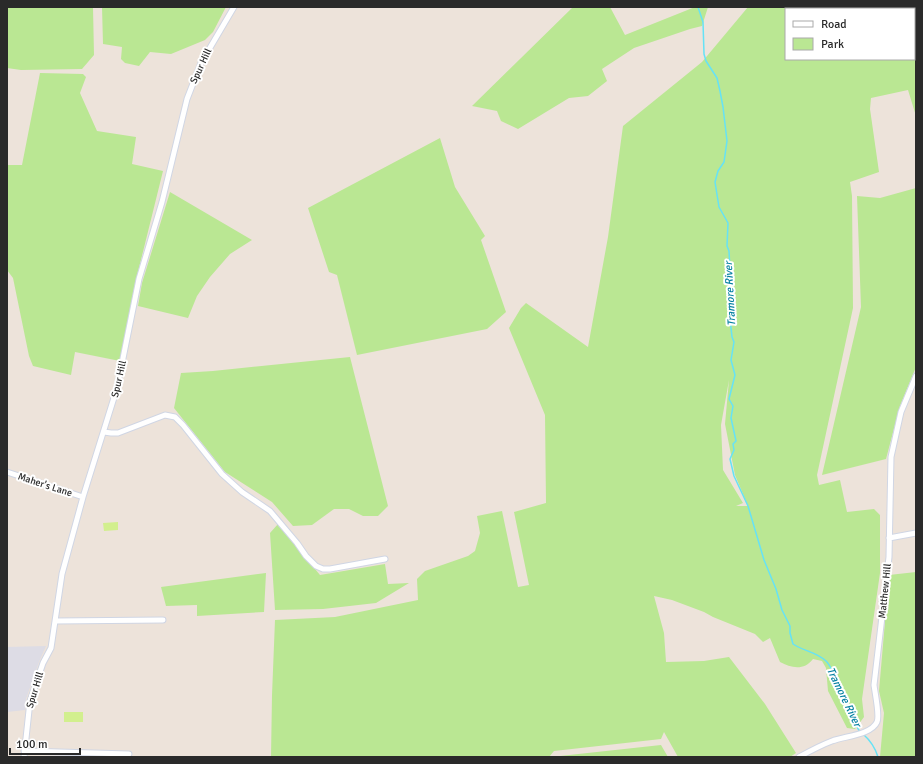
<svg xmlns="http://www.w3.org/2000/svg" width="923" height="764" font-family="Signika,sans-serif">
<rect width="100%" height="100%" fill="#ede3da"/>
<path fill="#dddce5" d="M46 646 39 662 26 699 25 710 7 712V647Z"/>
<path fill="#bae793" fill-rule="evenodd" d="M7 7H93L94 55 82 69 21 70 7 68Z
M102 7H226L213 32 205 40 171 54 150 52 139 66 125 63 121 59 122 47 103 44Z
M573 7H610L625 35 695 7H708L702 26 690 29 634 48 602 69 607 81 588 96 569 98 518 129 501 121 497 111 472 106Z
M748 7H916V116L908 90 871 98 870 109 879 172 850 182 852 196 853 308 817 475 819 485 840 480 847 512 874 509 880 515V573L862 699 864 717 855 729 847 728 828 691 826 668 822 661 813 659C804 671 791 668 780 662L770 638 763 642 755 634 713 617 704 612 672 600 654 596 664 633 666 662 704 661 729 657 765 704 796 753 790 757H678L664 732 661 739 554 751 549 757H271L272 695 275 620 335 617 418 600 417 579 425 571 468 556 475 551 480 533 477 516 502 511 518 587 529 585 514 512 546 503 545 415 509 328 521 308 526 303 588 347 608 237 623 126 702 62ZM786 9H914V59H786ZM729 380 725 424 735 475 748 506H736L743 503 723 470 721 425Z
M40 73 83 74 86 77 80 93 97 131 136 137 132 164 163 171 135 284 120 361 75 352 71 375 33 366 29 356 13 278 7 270V165H22Z
M440 138 455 187 485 236 481 240 506 312 487 329 357 355 337 275 329 272 308 208Z
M916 188V367L900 406 886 459 822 475 861 307 857 196 880 198Z
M170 192 252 240 230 254 210 277 197 296 188 318 138 306 142 283Z
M350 357 388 506 378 516H363L349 509H334L312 525 293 526 272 502 225 472 174 408 181 373 213 371Z
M278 524 320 575 385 564 388 584 409 583 376 603 323 609 275 610 270 533Z
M916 572V757H880L884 713 879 691 889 575Z
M266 573 264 612 197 616V605L166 606 161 587Z
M661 745 668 757H559L560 756Z"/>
<path fill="#d2ef8e" d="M118 522V530L104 531 103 523Z
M64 712H83V722H64Z"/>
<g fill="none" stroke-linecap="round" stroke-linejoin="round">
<path stroke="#66e2f6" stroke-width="1.5" d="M698 7 703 22 704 54 706 61 717 78 720 91 723 107 727 141 724 162 718 171 715 182 719 207 728 223 727 246 729 251 731 290 729 296 730 319 732 337 734 342 731 360 735 375 729 399 733 406 731 418 736 441 733 444 734 450 730 459 734 476 748 506 764 560 776 589 782 610 790 626V633L793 644C803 651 817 652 826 661 829 664 831 668 833 672 844 691 848 714 860 732
M863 734C871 741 875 747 878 757"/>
<defs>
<path id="minor" d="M104 432 111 433H118L165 415 175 417 183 425 222 474 242 492 270 511 297 543 306 556 316 566 323 569H330L385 559
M7 472 83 497
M889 538 916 533
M55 621 163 620
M24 751 129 754
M24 757 30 701 43 663 51 648 62 574 83 497 117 388 139 279 162 202 187 99 201 63 234 7
M799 757C810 751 821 745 832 741 845 736 871 735 877 722 880 716 875 693 874 685L889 557 891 457 901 412 916 376"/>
</defs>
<use href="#minor" stroke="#d0d6e4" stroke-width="7"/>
<use href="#minor" stroke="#fff" stroke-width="5"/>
</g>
<g text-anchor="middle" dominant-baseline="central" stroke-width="4" stroke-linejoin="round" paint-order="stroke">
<g font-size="10" fill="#2a2a2a" stroke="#fff">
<text transform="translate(201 66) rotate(-65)">Spur Hill</text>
<text transform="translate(119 379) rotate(-77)">Spur Hill</text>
<text transform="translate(45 485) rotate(18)">Maher's Lane</text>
<text transform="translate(885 591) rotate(-84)">Matthew Hill</text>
<text transform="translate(35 690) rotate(-73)">Spur Hill</text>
</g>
<g font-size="11" font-style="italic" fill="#0580a2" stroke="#fff">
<text transform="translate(730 294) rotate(-93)">Tramore River</text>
<text transform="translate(844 697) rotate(64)">Tramore River</text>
</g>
</g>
<rect width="923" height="764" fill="none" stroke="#2a2a2a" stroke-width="16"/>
<rect x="785" y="8" width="130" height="52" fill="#ffffff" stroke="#aaaaaa"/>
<rect x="793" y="21" width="20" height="6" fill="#ffffff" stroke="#aaaaaa"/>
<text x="821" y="28" font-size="12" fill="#2a2a2a">Road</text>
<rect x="793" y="38" width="20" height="12" fill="#bae793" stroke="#aaaaaa"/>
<text x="821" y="48" font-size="12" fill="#2a2a2a">Park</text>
<path d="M10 748v6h70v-6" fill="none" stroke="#2a2a2a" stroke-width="2"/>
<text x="16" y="748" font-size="12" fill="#2a2a2a" stroke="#ffffff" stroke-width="3" paint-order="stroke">100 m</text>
</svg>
